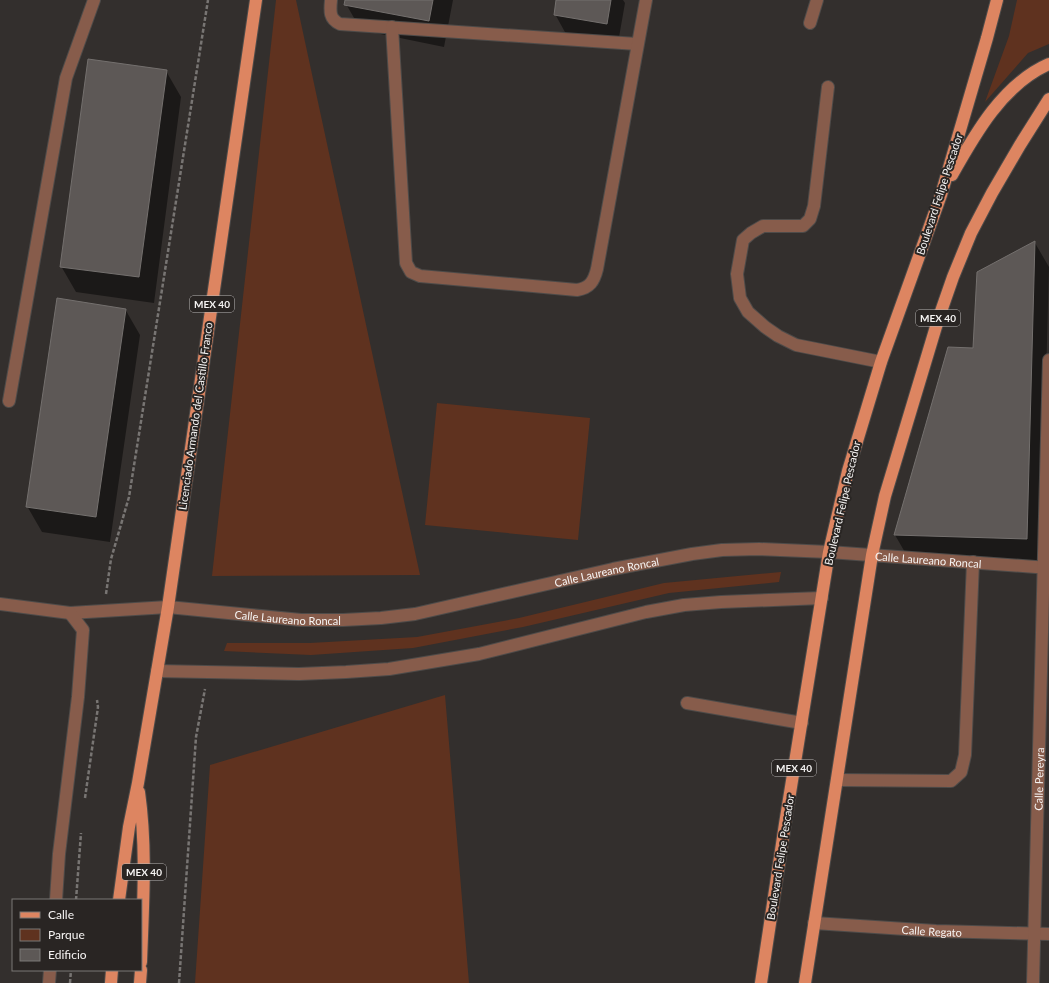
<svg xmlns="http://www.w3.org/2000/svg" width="1049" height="983" font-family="Lato,sans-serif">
<rect width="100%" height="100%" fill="#332f2d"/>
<path fill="#5f321f" d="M276 0H296L420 575 212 576Z
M1017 0H1049V44L1028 53 985 102 1009 36Z
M437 403 590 418 578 540 425 525Z
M781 572 779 582 669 593 523 627 413 648 311 655 224 651 227 643H310L417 637 519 618 664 583Z
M445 695 469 983H195L210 765Z"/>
<path fill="#0007" d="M346 0H453L444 47 361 30 346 4Z
M557 0H623L625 3 618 43 566 34 555 14Z
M166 71 181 97 154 303 76 292 61 266Z
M1035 243 1049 267 1041 565 910 561 895 535 949 348 974 349 978 272Z
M125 309 140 335 110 542 42 532 27 506Z"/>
<path fill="#5d5856" stroke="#74706e" d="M345 0H433L429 21 344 5Z
M556 0H611L607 24 554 15Z
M88 59 167 70 139 277 60 267Z
M1035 241 1027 539 894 535 948 347 973 348 977 272Z
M57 298 126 309 96 517 26 507Z"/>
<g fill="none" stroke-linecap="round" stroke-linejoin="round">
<defs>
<g id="minor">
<path d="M331 0C330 11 329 19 340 24L637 44"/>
<path d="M810 23 817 0"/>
<path d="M392 27 406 263 411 272 420 276 577 290C590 288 594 281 597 269L646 0"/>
<path d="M828 87 814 206 810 219 803 226H763L751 233 743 240 737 274 740 298 748 312 765 327 778 336 796 345 881 362"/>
<path d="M9 401 66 78 94 0"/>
<path id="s1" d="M0 604 70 613 168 607 301 620H343L381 618 415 614 613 569 692 554 722 550 759 549 829 552 1049 568"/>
<path d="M157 671 299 674 346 672 389 669 479 654 646 612 684 605 721 602 822 598"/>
<path d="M687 703 802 723"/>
<path d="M837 780 951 781 961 772 965 755 973 562"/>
<path d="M56 900 59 854 78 697 83 630 70 613"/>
<path id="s2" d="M814 923 936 931 1049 934"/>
<path d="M49 983 50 970"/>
<path id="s3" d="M1033 983 1049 360"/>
</g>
<path id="major" d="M952 175C975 134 1003 84 1049 64
M139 792C147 849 143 905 141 962
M119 900 129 827 138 783 168 607 256 0
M111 983 112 970
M140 983 141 970
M761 983 785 824 829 552 848 471 881 362 941 195 987 38 997 0
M805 983 872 555 885 496 938 320 953 277 971 233 992 193 1020 145 1049 99"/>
</defs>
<use href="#minor" stroke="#4e4b49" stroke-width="14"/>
<use href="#major" stroke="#4e4b49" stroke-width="14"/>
<path stroke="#787573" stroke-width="2.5" stroke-dasharray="4 2" stroke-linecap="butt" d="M106 594 111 559 129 497 208 0
M85 798 98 707 97 700
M76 900 81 833
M70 983 71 970
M179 983 196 737 205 689"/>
<use href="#minor" stroke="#875c4b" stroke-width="12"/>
<use href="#major" stroke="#dd8561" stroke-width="12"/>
</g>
<g text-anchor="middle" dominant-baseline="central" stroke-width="4" stroke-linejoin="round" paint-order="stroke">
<g fill="#292523" stroke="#b8b6b5" stroke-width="1">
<rect x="190" y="296" width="44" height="16" rx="3"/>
<rect x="916" y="310" width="44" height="16" rx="3"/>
<rect x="772" y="760" width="44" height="16" rx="3"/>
<rect x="122" y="864" width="44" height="16" rx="3"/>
</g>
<g font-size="10" font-weight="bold" fill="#f6f4f3">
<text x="212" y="304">MEX 40</text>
<text x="938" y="318">MEX 40</text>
<text x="794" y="768">MEX 40</text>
<text x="144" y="872">MEX 40</text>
</g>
<g font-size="11" fill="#f6f4f3" stroke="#292523">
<text transform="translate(939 194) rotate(-72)">Boulevard Felipe Pescador</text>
<text transform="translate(195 416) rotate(-82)">Licenciado Armando del Castillo Franco</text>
<text transform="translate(842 503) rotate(-77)">Boulevard Felipe Pescador</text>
<text stroke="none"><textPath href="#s1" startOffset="937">Calle Laureano Roncal</textPath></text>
<text stroke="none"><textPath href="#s1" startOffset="613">Calle Laureano Roncal</textPath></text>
<text stroke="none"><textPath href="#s1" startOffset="289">Calle Laureano Roncal</textPath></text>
<text stroke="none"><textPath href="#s3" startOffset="204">Calle Pereyra</textPath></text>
<text transform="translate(780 857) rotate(-81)">Boulevard Felipe Pescador</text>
<text stroke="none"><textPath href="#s2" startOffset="118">Calle Regato</textPath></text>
</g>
</g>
<rect x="12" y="899" width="130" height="72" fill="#292523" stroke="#7b7876"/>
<rect x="20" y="912" width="20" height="6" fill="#dd8561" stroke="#7b7876"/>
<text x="48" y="919" font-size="12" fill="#f6f4f3">Calle</text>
<rect x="20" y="929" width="20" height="12" fill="#5f321f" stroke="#7b7876"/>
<text x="48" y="939" font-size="12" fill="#f6f4f3">Parque</text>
<rect x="20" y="949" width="20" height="12" fill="#5d5856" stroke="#7b7876"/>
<text x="48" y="959" font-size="12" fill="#f6f4f3">Edificio</text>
</svg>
